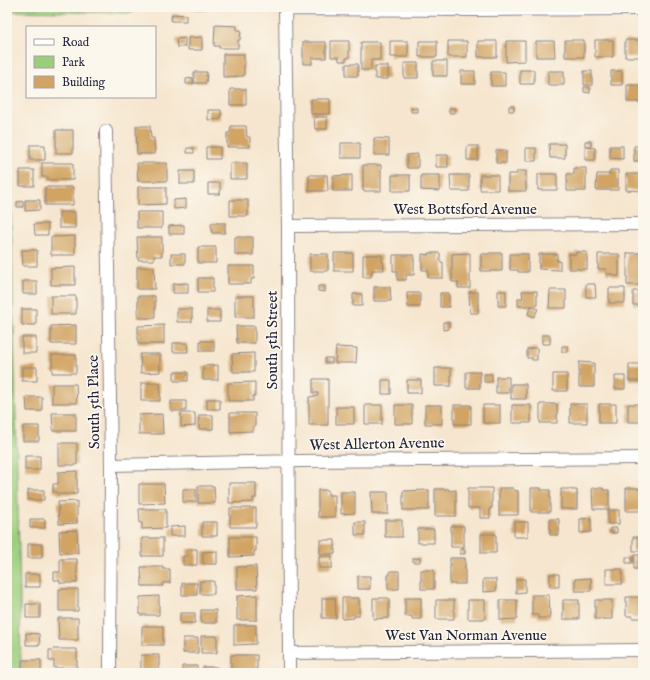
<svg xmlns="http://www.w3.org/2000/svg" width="650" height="680" font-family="'IM FELL English',serif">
<rect width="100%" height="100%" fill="#fbf7ec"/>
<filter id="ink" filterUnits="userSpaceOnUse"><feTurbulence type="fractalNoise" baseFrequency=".025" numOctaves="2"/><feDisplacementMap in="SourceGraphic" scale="8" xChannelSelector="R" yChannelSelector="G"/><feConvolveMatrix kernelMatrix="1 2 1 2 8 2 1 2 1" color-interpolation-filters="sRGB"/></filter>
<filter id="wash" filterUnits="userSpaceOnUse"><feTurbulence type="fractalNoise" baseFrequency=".012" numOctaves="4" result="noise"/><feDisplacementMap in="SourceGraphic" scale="16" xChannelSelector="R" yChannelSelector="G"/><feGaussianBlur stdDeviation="0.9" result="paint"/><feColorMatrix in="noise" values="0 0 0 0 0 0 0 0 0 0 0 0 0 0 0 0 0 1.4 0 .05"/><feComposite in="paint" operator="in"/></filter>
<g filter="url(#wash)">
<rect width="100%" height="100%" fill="#f6e6cf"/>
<path fill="#9ccd7d" stroke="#5f785c" d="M7 7H133V13L7 11Z
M7 30 20 594 21 673H7Z"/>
<g id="blocks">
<path fill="#d1a464" d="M195 7H207V9H195Z
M172 14 186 15V21H171Z
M215 25 237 26V30H241L240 40H238V48H219V46H214Z
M202 37V50H188V38Z
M185 38V47H177L176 39Z
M565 40H584V57H565Z
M595 40H613V57H595Z
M625 40H643V57H625Z
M331 41H349V58H346V61H339V57H331Z
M390 41H408V57H390Z
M419 41H437V57H419Z
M448 41H467V57H448Z
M478 41H497V57H478Z
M506 41H525V61L506 62Z
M536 41H554L555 57H536Z
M303 42H326V58H312V64H303Z
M361 42H380V60H371V70H361Z
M223 54H244V76L223 77Z
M433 61H447V76H433Z
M404 63H418V78H404Z
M346 64H358V76H346Z
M375 66H388V79H375Z
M520 70H534V84H520Z
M461 71H475V84H461Z
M548 71H564V85H548Z
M584 71H592V85H584Z
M611 71H622V85H611Z
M194 72H207L206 83H194Z
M491 72H505V86H491Z
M193 78V84H186V79Z
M627 85H643V102H627Z
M584 87H590V93L584 92Z
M230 89H246V105H230Z
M311 99H330V114H311Z
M509 106H514V111H509Z
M411 107 417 108V112H411Z
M449 108H455V113H449Z
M208 110H221V119L208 120Z
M314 117H327V129H315Z
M136 126H150L151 138H154L155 154H137Z
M231 126H246L247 137H250V147H227V133H230Z
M56 130H73V153H56Z
M374 138 389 139V155H374Z
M585 141H591V146H585Z
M341 143H360V158H341Z
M549 144H565V158H550Z
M30 145H45V160H30Z
M467 146H478V160H467Z
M610 146H623V159L610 158Z
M634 146H643V161H634Z
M206 147H220V159H206Z
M585 147 595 148V160H585Z
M187 148H194V153H187Z
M526 148H536V161H526Z
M496 150H506V163H496Z
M418 154V168H407V155Z
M436 155H448V167H436Z
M42 163H73V180H48V177H42Z
M137 163H167V181H138Z
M230 163H247V179H230Z
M363 165H381V191H363Z
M574 168H586V191H567V174H574Z
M20 170H34V186H20Z
M610 170H618V190H596L597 174H610Z
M180 171H194V184H180Z
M517 171H526V191H508V174H517Z
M538 174H557V190H538Z
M626 174H643V191L626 190Z
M309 175H327L328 191H309Z
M352 175V191H333V176Z
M392 175H410V191H392Z
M421 175H440V191L421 190Z
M450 175H469V191H451Z
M480 175H498V190H480Z
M208 183H220V194H208Z
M45 187H73V205H45Z
M138 187H166V204L138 205Z
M186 199V208L174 209V200Z
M25 200H40V210L25 211Z
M230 200H248V216H230Z
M23 201V207H17V202Z
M59 212H75V228H59Z
M137 212H162V228H137Z
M211 223H225V233H212Z
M34 224H48V235H35Z
M184 225V234H169V226Z
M75 236V255H51V237Z
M137 237H162V256H154V260H138Z
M235 237H253V255H235Z
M198 247H216V263H198Z
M22 250H37V266H23Z
M576 252H587V269H569V254H576Z
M334 253H353V271H334Z
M429 253H440V262H443V278H428V270H422V254L429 255Z
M470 253V288H458V282H452V254Z
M489 253H502V271H481V254H489Z
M627 253H643V285H627Z
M171 254H185V264H171Z
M310 254H328V271H310Z
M510 254H528V272H518V270H510Z
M539 254H557V261H560V270L539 269Z
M598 254H619V276H613V274H606V269H598Z
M363 255H382V262H383L384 270H372L371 277H363Z
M393 255H414V275H406V280H397V271H393Z
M228 266H254V279H251V284H228Z
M75 267V285H51V268Z
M137 267H154L155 289H137Z
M198 278H213V292H198Z
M23 281H37V294H23Z
M188 283V293H173V284Z
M586 284H595L596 297H586Z
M318 286H325V292L318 291Z
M374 287H390L391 301H374Z
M609 288H625V303H609Z
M550 290H566V308H549Z
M498 291H506V306H498Z
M522 291H537V306H518V298H523Z
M633 291H643V305H633Z
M469 292H478V313H470Z
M407 293H420V307H408Z
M440 293H449V307H440Z
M353 294H362V306H353Z
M51 296H76V314H51Z
M138 296H155V318H138Z
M235 296H254V317H235Z
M531 306 538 309 534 317 528 314Z
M22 309H36V325H22Z
M177 309H192V322H177Z
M207 310H220V322H207Z
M443 322H449V329L443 330Z
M76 325V344H51V326Z
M164 325V344H138V326Z
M236 326H255V343H237Z
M542 335H550V344H542Z
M22 337H36V353H22Z
M200 341H214V351H200Z
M173 343H187L188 352H173Z
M562 346H568V352H562Z
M336 347 357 348 356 363H335Z
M531 348H537V360H532V358H527V349H531Z
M254 353V372H233L232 354Z
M140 354H160V372L141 373Z
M52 355H76V373H52Z
M325 358H332V363H325Z
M579 362 594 363V387H579Z
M629 364H643V381H629Z
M218 365V380H203V366Z
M22 367H37V381H22Z
M435 368H451V386H435Z
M174 372H188V381H174Z
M466 372H480V388H466Z
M484 374H492V382H484Z
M553 374H567V391H553Z
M615 376H625V389H615Z
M496 377H509V393H496Z
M313 379H328V425H309V397L318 396V393H313Z
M382 380H391V394H382Z
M407 380H421V393H407Z
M255 382V396H253V401H228V383Z
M141 383H160V401H141Z
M52 384H76L77 403H52Z
M511 384H526V399H511Z
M26 397H42V411H27Z
M207 399H220V409H207Z
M171 401H186V411H171Z
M540 404H557V423H540Z
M570 404H587V423H570Z
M599 404H616V423H599Z
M628 404H643V422H628Z
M365 405H382V424H365Z
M395 405H412V424H395Z
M425 405H442V424H425Z
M454 405H471V424H454Z
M483 405H500V423H483Z
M512 405H531V423H512Z
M336 407H354V424H336Z
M52 413H76V431H53Z
M181 413H195V426L181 427Z
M230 413H255V426H253V431L230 432Z
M162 414 163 434H139V415Z
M199 415H213V429H199Z
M23 426H39V441H23Z
M59 443H77V465H59Z
M25 456H40V470H25Z
M77 471V494H57V492H53V484H58V472Z
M229 483H256V498H253L254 502 229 503Z
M139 484H164L165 503 139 504Z
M198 486H214L215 503H198Z
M468 488H492V508H490V518H480V508H468Z
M499 488H513V490L518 491V515H499Z
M531 488H541V490H550V512H531Z
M592 488H603V490H609V509H593Z
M626 488H638V489H643V511H626Z
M183 489H196V502H183Z
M435 489H449V491L456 490V516H435Z
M561 489H571V490H577V509H561Z
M28 490H44V500H28Z
M318 490H328V495H335V517H318Z
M429 490V510H403V491Z
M341 492H355V513L341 514Z
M371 492H388V514H372Z
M77 501V523L59 524 58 502Z
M230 508H256V527H230Z
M139 509H166V528L142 529V523H140Z
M608 510H619V524H608Z
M591 518V532L580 533V519Z
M30 519H45V528H30Z
M550 519H559V535H550Z
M385 520H402V537H385Z
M202 522H217V536H202Z
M355 522H365V535H355Z
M514 522H528V537H514Z
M185 526V536H170V527Z
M451 526H464V547H451Z
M610 528H617V533H610Z
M418 529H434V543H418Z
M77 530 78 553H60L59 531Z
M481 534H496V553H481Z
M230 537H256V551H254V556L230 557Z
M633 537H643V551H633Z
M142 538H163V556H142Z
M320 540H335V554H320Z
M28 544H42V558H28Z
M187 549H197V565H183V556H187Z
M460 549H465V554H460Z
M217 551V564H203V552Z
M634 555H643V569H634Z
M319 556H332V568H319Z
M626 557H632V563H626Z
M413 558H420V562H413Z
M450 558H465V584H450Z
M60 559H77V583H60V580H54V572H60Z
M256 566 257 589H237V567Z
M141 567H163V569H170V583H163V586H142Z
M606 569H622V584H606Z
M421 570H434V589H421Z
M390 571H399V589H388V575H390Z
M25 574H40V587H25Z
M550 574H559V587H550Z
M358 576H370V589H358Z
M591 578V591H575V579Z
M483 579H496V591L483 592Z
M516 579H525V592L516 593Z
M200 581H214V594H200Z
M182 583H197V595H182Z
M59 589H78V611H59Z
M257 595V620H237V596Z
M532 595H549L550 618H538V615H532Z
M159 596V615H140V597Z
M626 597H642V618H632V616H626Z
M322 598H335L336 618H322Z
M342 598H359V616H354V618L342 619Z
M373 598H389V618L373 619Z
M405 598H421V619H412V616H405Z
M436 600H454V619H436Z
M468 600H485V619H468Z
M500 600H517V619L500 620Z
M563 600H579V619H563Z
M595 600H612V619H595Z
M26 604H40V618H26Z
M201 610H216V623H201Z
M180 613H195V623H180Z
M58 618H78V640H59Z
M234 625H256V644L234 645Z
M142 626H163V645H142Z
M26 633 39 634 40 645H26Z
M201 636H217V653H201Z
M183 638H198V653H183Z
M53 649H77V668H54V661H49V650H53Z
M141 655H159V673H141Z
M231 655H257V669H255V673H231Z
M22 660H41V673H22Z
M182 666H197V673H182Z
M203 667H217V673H203Z"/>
</g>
</g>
<g filter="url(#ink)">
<use href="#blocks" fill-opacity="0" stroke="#8c8485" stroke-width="1"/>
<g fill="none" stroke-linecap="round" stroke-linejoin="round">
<defs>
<path id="minor" d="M285 7 288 226 289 673
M285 9 475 10 643 9
M106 131 111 465 110 673
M288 226 643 224
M111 465 302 461 643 458
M289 653 643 650"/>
</defs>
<use href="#minor" stroke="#8c8485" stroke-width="14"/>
<use href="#minor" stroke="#fff" stroke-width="12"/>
</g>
</g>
<g text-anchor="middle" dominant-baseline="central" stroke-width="3.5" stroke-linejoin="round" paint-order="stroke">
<g font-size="15" fill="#22223b" stroke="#fbf7ec">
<text x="465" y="209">West Bottsford Avenue</text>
<text transform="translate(272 340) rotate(-90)">South 5th Street</text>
<text transform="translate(94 402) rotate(-91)">South 5th Place</text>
<text transform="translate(377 444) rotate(-1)">West Allerton Avenue</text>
<text x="466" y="635">West Van Norman Avenue</text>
</g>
</g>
<rect width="650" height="680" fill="none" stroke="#fbf7ec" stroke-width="24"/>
<rect x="26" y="26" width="130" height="72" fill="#fbf7ec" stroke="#a4a2a5"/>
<rect x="34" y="39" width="20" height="6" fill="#ffffff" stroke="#a4a2a5"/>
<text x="62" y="46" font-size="12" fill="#22223b">Road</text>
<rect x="34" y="56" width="20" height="12" fill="#9ccd7d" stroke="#a4a2a5"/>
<text x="62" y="66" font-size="12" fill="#22223b">Park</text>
<rect x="34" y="76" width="20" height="12" fill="#d1a464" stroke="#a4a2a5"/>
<text x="62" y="86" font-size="12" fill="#22223b">Building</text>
</svg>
